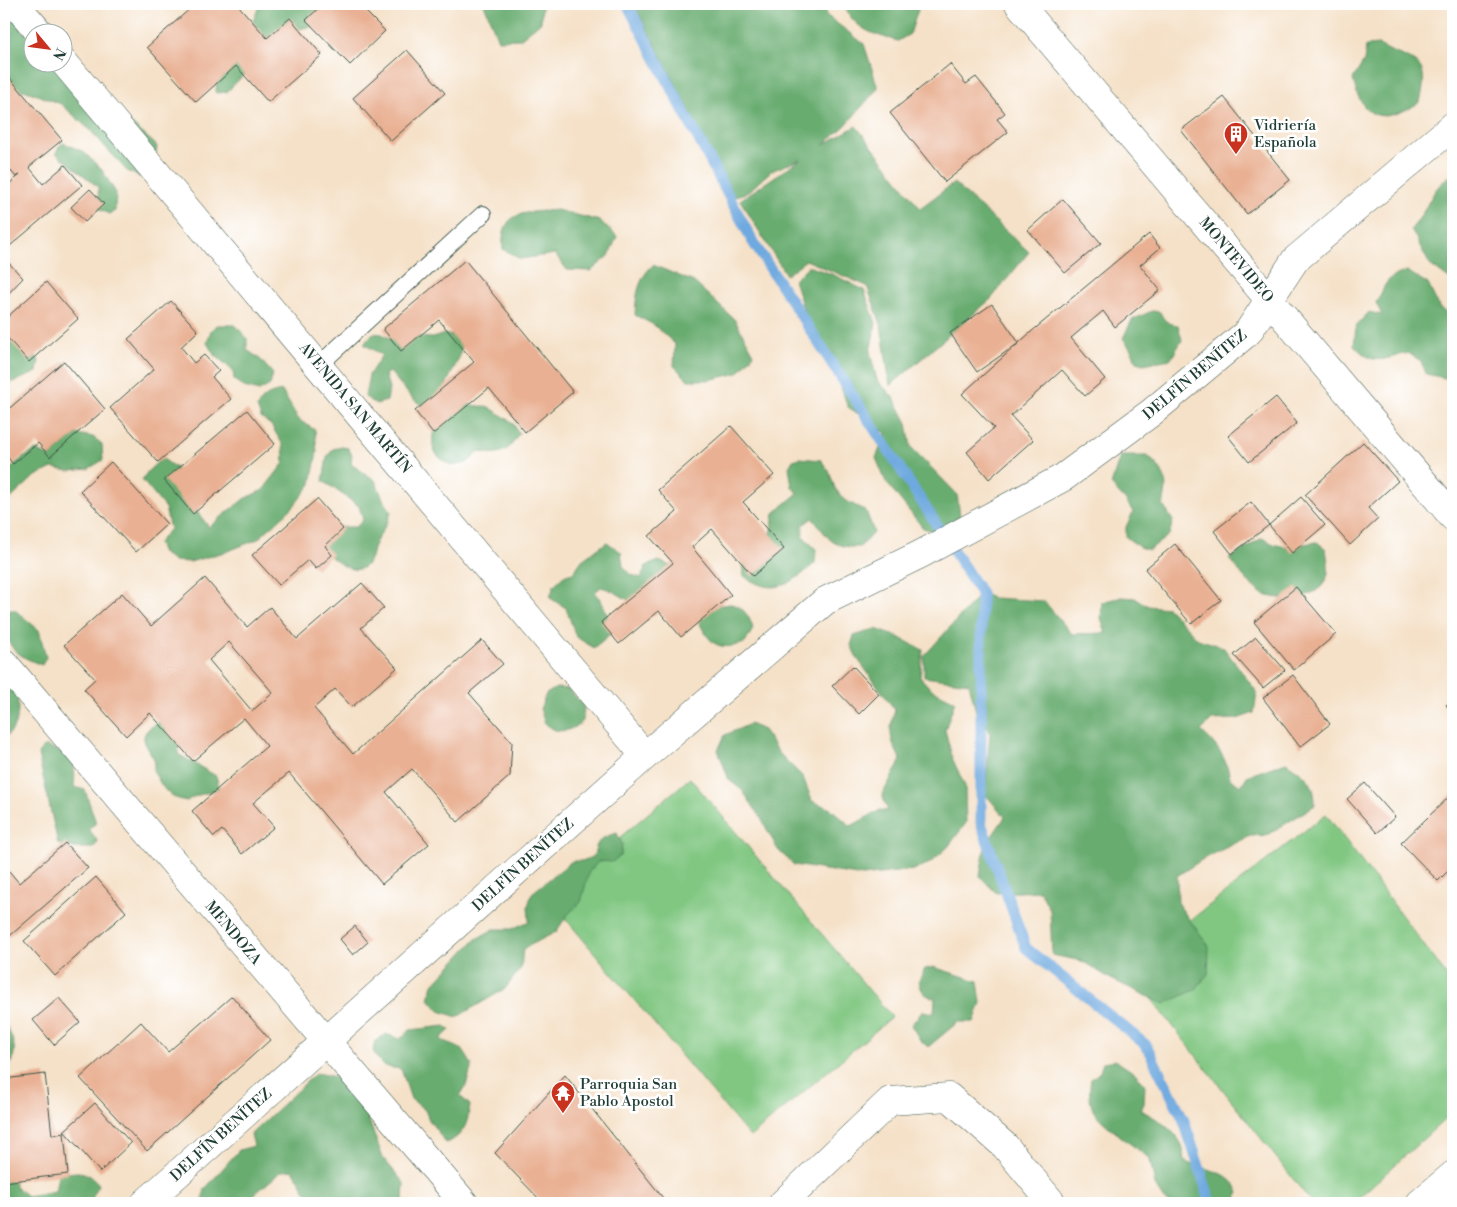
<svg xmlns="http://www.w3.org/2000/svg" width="1457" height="1207" font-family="'Libre Bodoni',serif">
<rect width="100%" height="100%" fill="#fff"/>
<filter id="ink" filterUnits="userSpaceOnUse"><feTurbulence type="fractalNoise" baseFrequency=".02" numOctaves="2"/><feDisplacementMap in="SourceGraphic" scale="10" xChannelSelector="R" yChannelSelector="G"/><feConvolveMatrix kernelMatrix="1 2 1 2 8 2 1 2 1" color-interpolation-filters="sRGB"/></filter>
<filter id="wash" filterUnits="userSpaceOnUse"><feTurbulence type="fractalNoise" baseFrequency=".0096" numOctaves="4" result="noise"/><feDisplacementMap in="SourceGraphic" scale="20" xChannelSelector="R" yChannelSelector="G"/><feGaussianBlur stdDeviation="1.12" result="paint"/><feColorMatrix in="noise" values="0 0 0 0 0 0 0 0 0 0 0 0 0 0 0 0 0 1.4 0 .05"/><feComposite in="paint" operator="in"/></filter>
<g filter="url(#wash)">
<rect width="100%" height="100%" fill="#f5e1c8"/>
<path fill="#81c782" stroke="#50825b" d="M690 778 892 1017 750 1137 548 898Z
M1326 814 1453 984V1112L1353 1203H1312L1128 969Z"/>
<path fill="#68ac70" stroke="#447452" d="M4 4 32 32V62H62L157 146 154 170 142 178 127 171 90 130 61 104 24 90 4 91V46L7 34 4 30Z
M260 4H348L333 22 284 32 227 92 216 93 217 72 251 26Z
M484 4H542L541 22 520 39 498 40Z
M634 4H826V15L864 44 878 88 845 126 823 145 856 126 920 208 954 183 1029 252 991 299 890 386 881 324 867 286 806 260 786 275 740 200 801 159 771 171 748 192 734 197Z
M843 4H920L910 34 898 41C872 34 855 30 843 4Z
M1379 45C1412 64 1432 55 1420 102 1385 124 1362 122 1353 79L1364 61 1366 46Z
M64 143 84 152 102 170 116 193 115 211 109 214 99 209 98 187 56 153 59 146Z
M1453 174V279H1449L1430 265 1411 229C1429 210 1430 187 1453 174Z
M557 210 600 221 617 236 609 256 591 271 567 270 555 254 520 259 503 249C500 209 526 213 557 210Z
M653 265 694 282 735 320 754 354 738 373 709 380H688L674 366 675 344 654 325 635 315C636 295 638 279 653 265Z
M808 266 832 274 864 290 876 323 870 352 877 380 894 398 907 423 911 447 957 494 960 516 941 534 923 528 886 482 876 458 886 433 848 407 838 379 805 314 794 280Z
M1407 271 1428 284 1440 309 1453 316V376L1450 379 1426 374 1421 361 1408 353C1382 359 1374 367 1354 345L1356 326 1369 312 1382 315 1376 303C1388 282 1382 280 1407 271Z
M1152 311 1160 312C1164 321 1168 324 1178 325L1182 340 1171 359 1143 364 1136 362 1133 353 1123 338 1132 320Z
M217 325H235L247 338V350L260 359 273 374 270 385 259 391 244 387 234 380 233 371 213 353 207 343 211 330Z
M373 333 382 334 392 339 405 336 433 338 444 334 458 337 462 346 459 358 441 395 423 407 411 397 390 372 385 374 389 389 387 401 376 404 365 397 369 375 382 355 364 344Z
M12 337 22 341 39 360 37 372 4 386V343Z
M282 391 299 420 315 430 317 452 311 484 293 507 258 539 231 550 190 562 174 561 162 553 158 543 170 529 165 508 142 480 148 471 162 458 181 472 195 509 209 527 244 499 263 490 284 463 283 445 271 425 261 418 257 407C263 396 270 393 282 391Z
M469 405 489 407 512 422 519 433C509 452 501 456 479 452L467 463 452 466C431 454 431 448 434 425L454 410Z
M76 434 93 437 102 444 103 460 88 469 69 471 52 468 34 477 4 505C4 471 6 468 36 450L50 457Z
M342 447 348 448 352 455 351 464 375 480 383 499 391 511C388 525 379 534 374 546 372 551 372 557 369 561 358 580 337 562 326 553L323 538 335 527H356L363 520 359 506 323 481 327 457 333 449Z
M1120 456H1148C1166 473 1169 481 1163 505L1173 521 1169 535 1149 550 1139 547 1126 537V527L1133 512 1126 501 1111 485Z
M800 458 821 460 829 471 835 488 844 500 866 511 874 532 860 547C829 548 830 538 812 518L803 525V536L816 549 815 563C791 585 773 597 744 576 739 551 753 548 771 534L774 513 798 493 792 487 789 467 793 460Z
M1262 538C1285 552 1292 545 1317 542L1326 549C1327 557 1329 566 1328 573 1324 599 1285 602 1265 595 1254 591 1237 568 1229 559Z
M607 542 621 552 623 566 632 575 641 578 646 566 659 561 677 569 636 604C624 599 615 590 601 587L595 592C605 605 610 617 610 634L594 648 576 637 566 608 550 598 554 585 565 575 573 573 582 560Z
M981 593 993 598 1044 601 1072 634 1106 633 1101 618 1102 602 1121 597 1135 598 1148 606 1168 608 1198 639 1223 647 1257 692 1254 713 1237 719 1212 720 1201 731C1217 745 1227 758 1230 779L1241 786 1247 776 1286 762C1305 775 1315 780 1315 805L1268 835 1250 836 1203 859 1177 876 1178 904 1209 946 1208 974 1195 990 1164 1004 1111 979 1082 961 1052 955 1050 910 1040 891 996 893 980 876 985 846 1005 817 985 794 990 732 976 712 969 683 924 677V656Z
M731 604C744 607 750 617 753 629L745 643C719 651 711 646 699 622L714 606Z
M4 610H15L39 630 46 657 42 665C11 654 4 644 4 610Z
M876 629 898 637 923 650 920 677 931 689 955 701 945 730 953 760 965 786 966 823 948 847 930 863 913 870 863 876 794 865 778 850 761 818 742 790 729 780 718 750 725 735 750 724 763 730 779 753 803 777 812 801 831 809 851 826 880 810 888 811 882 795 901 760C890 740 888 733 895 710L857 658 851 645 854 636Z
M4 679C6 681 12 684 13 687 22 701 19 730 4 738Z
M556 688 568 689 584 705 583 721C574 730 557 736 546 724 543 721 542 713 540 709L546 694Z
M158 722 180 739 178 754 216 776 219 787C208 795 197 793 187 801 167 798 162 787 153 770L155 761C145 742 135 736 158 722Z
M45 746C70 755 77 758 74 787L85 790 96 823 89 829 98 842 93 848H75L58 844 38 754Z
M617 833 622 844 621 855 612 862 599 861 589 872 581 902 568 914 556 932 523 949 521 968 505 989 457 1017 439 1011 429 999 433 984 476 939 494 929H512L529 921 528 906 532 893 572 861H582L594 856C596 840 602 837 617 833Z
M933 967 978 981 981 1003 974 1022H958L928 1047 920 1040 911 1025 923 1011 934 1013 935 998C924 996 921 991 919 980L925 969Z
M4 1022C15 1041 20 1055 4 1072Z
M445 1026 450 1030 440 1039 463 1050 472 1065 466 1086 460 1096 470 1105C468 1123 464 1136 446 1143L429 1120 425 1110 411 1099 401 1069C386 1068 379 1065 373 1050L375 1041 386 1034 400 1039 410 1030Z
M1115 1060 1136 1074 1145 1085 1144 1104 1140 1110C1154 1116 1175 1130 1182 1145 1184 1149 1183 1156 1184 1161 1204 1172 1230 1167 1239 1193L1233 1203H1167L1155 1185 1150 1159C1137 1148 1100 1123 1093 1110 1089 1100 1089 1090 1091 1079L1100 1072 1103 1062Z
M316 1073 346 1079 363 1105 383 1158 404 1183 403 1203H348L347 1201 325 1203 311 1200 293 1170 282 1171 244 1203H202L205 1189 239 1150 254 1146 251 1134Z
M4 1154 8 1155 13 1166 15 1186 27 1196 55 1191 58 1175C78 1171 85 1169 99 1184L90 1203H4Z"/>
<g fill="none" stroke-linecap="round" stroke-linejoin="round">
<path stroke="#6ea9df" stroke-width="11" d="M627 4 753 242 981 593V823L1026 948 1146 1045 1183 1118 1211 1203"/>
</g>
<g id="blocks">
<path fill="#e9b093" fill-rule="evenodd" d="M191 4H237L267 38 290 18 322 55 268 102 236 66 196 102 147 47 193 6Z
M323 4H358L385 31 350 65 306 20Z
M407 50 445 93 391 141 353 98Z
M950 64 966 84 976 77 1005 113 997 119 1008 132 945 182 890 113Z
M4 71 62 140 29 167 43 184 65 165 82 185 4 251V188L20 175 16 177 4 163Z
M1224 97 1290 180 1247 214 1181 130Z
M90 189 104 204 85 222 71 207Z
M1063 199 1101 243 1065 273 1028 230Z
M1149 234 1160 248 1140 265 1160 290 1115 327 1103 311 1071 338 1105 379 1085 396 1062 370 1011 416 1033 440 989 479 967 452 994 428 962 394 1031 332Z
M4 258 23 278 4 298Z
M465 260 573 392 525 432 489 388 433 434 415 411 474 362 439 320 401 351 383 329Z
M46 282 78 319 29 362 4 334V320Z
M171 301 198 331 181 347 194 363 204 355 219 371 212 377 231 399 158 462 110 408 154 369 128 339Z
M992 304 1019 343 977 372 950 333Z
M64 361 105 409 50 457 38 443 13 464 4 453V413Z
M1276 397 1297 423 1249 462 1228 436Z
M247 410 275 444 193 514 164 480Z
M731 426 774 475 743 502 784 549 753 576 712 529 692 547 731 595 681 637 659 611 619 644 601 622 673 563 649 536 677 512 658 490Z
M1363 442 1398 481 1368 508 1378 519 1350 545 1305 495Z
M111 462 167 524 136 552 80 491Z
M1301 497 1325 525 1292 553 1269 525 1232 554 1214 531 1251 502 1269 525Z
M317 499 343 529 325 546 332 555 316 569 308 560 279 585 252 555Z
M1175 544 1221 600 1191 624 1145 569Z
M205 578 247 627 270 607 297 639 362 583 384 608 361 628 397 668 352 707 335 689 314 708 353 754 482 640 503 664 469 693 512 742 510 776 458 822 412 769 386 792 429 844 382 884 289 773 253 803 274 827 242 854 222 830 214 837 192 811 267 746 244 718 193 761 150 713 126 736 84 689 95 679 64 645 122 593 151 626ZM229 642 273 693 252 711 209 660Z
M1296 587 1336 634 1294 670 1254 622Z
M1256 637 1285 670 1263 688 1234 655Z
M853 666 879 694 859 714 832 686Z
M1293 675 1330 724 1300 747 1263 698Z
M1453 698V714L1446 705Z
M1365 783 1395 817 1377 833 1347 799Z
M1453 793V866L1438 881 1401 843Z
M65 843 88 868 4 941V865L19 883Z
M96 877 126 912 55 976 24 941Z
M355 926 368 942 353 955 340 939Z
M232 996 270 1040 147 1151 80 1078 141 1022 168 1052Z
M59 998 80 1022 54 1045 33 1020Z
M45 1074 52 1135 64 1133 68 1174 4 1182V1079Z
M565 1075 667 1203H543L495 1153Z
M95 1103 131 1143 100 1172 64 1131Z"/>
</g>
</g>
<g filter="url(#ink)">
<use href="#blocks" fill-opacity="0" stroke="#3f564a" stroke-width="1"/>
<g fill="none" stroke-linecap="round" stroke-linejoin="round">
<defs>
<path id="service" d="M319 365 483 214"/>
<path id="minor" d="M15 4 39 32
M1019 4 1453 517
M62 60 645 756
M4 663 464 1203
M145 1203 645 756 825 601 921 554 1064 477 1152 412 1248 332 1295 260 1453 126
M1420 1203 1453 1175"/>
<path id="tertiary" d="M783 1203 890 1101 949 1097 1005 1146 1052 1203"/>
</defs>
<use href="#service" stroke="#3f564a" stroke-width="18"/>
<use href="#minor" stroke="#3f564a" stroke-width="29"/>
<use href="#tertiary" stroke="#3f564a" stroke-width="29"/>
<use href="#service" stroke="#fff" stroke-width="16"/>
<use href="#minor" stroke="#fff" stroke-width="28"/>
<use href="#tertiary" stroke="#fff" stroke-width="28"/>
</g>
</g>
<defs>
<symbol id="building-pin" viewBox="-11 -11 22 30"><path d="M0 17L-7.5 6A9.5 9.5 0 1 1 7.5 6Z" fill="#c8321e" stroke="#fff"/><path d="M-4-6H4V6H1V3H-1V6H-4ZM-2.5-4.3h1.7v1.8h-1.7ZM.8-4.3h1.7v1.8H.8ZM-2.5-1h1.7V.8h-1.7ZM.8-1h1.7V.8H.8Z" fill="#fff"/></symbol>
<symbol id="temple-pin" viewBox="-11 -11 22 30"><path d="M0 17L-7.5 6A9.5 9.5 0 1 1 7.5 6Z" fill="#c8321e" stroke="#fff"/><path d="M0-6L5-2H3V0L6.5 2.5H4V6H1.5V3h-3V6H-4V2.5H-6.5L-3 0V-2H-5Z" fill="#fff"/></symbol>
</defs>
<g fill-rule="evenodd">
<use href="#building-pin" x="1222" y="120" width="28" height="38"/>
<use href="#temple-pin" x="549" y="1079" width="28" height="38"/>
</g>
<g text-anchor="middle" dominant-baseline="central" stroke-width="5" stroke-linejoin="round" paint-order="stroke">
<g font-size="15" fill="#1f3d34" stroke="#fff" text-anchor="start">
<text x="1254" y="125">Vidriería<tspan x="1254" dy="17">Española</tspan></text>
<text x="580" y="1084">Parroquia San<tspan x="580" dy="17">Pablo Apostol</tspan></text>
</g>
<g font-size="15" fill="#1f3d34" stroke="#fff">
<text transform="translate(1236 260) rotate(50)">MONTEVIDEO</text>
<text transform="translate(1195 375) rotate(-40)">DELFÍN BENÍTEZ</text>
<text transform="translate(355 408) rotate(50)">AVENIDA SAN MARTÍN</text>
<text transform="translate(523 865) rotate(-42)">DELFÍN BENÍTEZ</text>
<text transform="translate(233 933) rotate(50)">MENDOZA</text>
<text transform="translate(221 1135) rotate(-42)">DELFÍN BENÍTEZ</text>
</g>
</g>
<rect width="1457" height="1207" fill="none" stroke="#fff" stroke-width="20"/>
<g transform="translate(48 48) rotate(119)"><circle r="24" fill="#ffffff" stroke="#a5b1ae"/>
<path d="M0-4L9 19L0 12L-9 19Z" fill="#c8321e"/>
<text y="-8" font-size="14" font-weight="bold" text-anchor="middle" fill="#1f3d34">N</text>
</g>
</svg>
